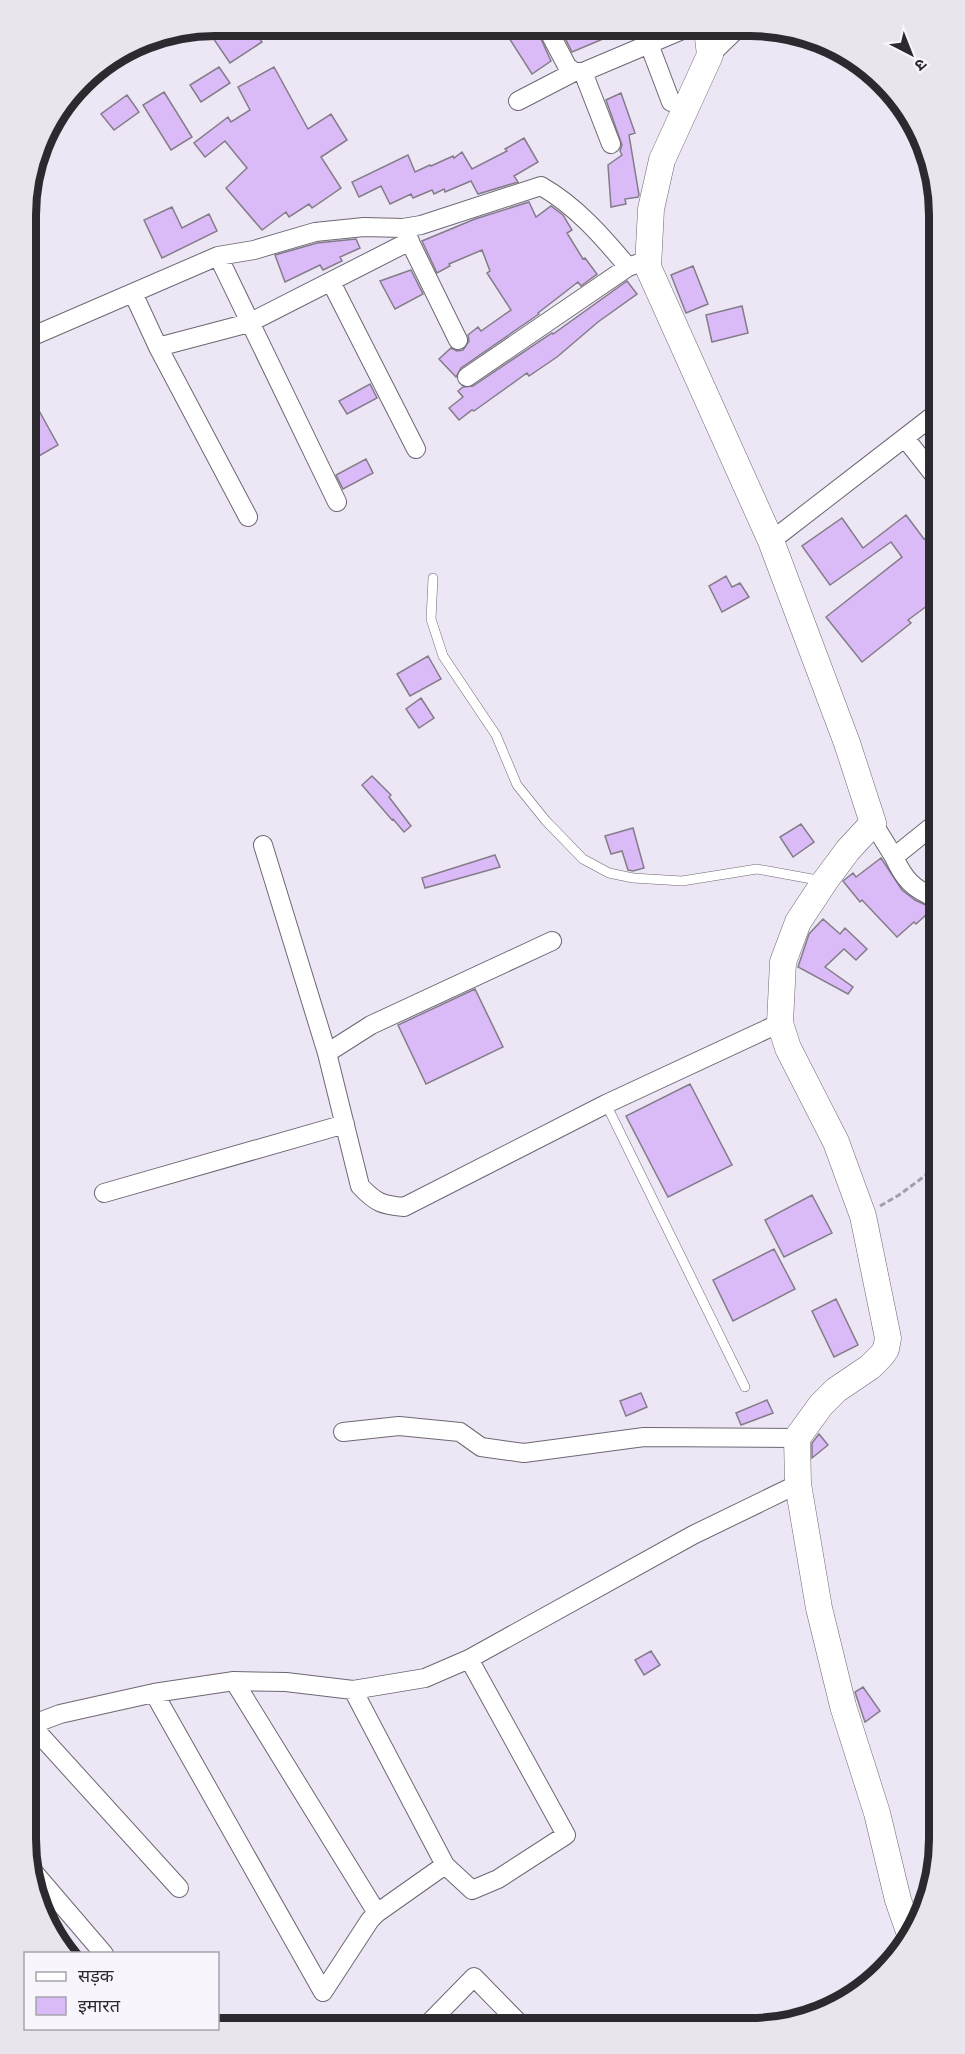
<svg xmlns="http://www.w3.org/2000/svg" width="965" height="2054" font-family="Ubuntu,'Noto Sans Devanagari',sans-serif">
<rect width="100%" height="100%" fill="#ede6f4"/>
<path fill="#dbbbf7" stroke="#837c89" stroke-width="1.5" d="M231 26H251L262 42 230 63 213 38Z
M502 27 536 28 551 61 532 74Z
M560 28H629L572 52Z
M219 67 230 83 201 102 190 85Z
M274 67 308 129 331 114 347 140 321 157 341 188 312 208 309 204 289 217 286 212 262 230 226 188 247 168 225 141 205 157 194 143 228 117 231 122 250 110 238 87Z
M164 92 192 137 171 150 143 105Z
M621 93 635 133 629 135 639 195 638 197 625 199 626 204 611 207 608 165 622 155 620 151 622 145 606 100Z
M127 95 139 112 114 130 101 114Z
M524 138 538 162 514 176 518 182 478 194 471 181 445 192 444 189 434 194 432 190 413 198 411 194 390 204 381 186 359 197 352 182 408 155 415 172 430 165 431 166 453 156 454 158 462 152 472 169 507 151 505 149Z
M529 202 536 217 551 206 563 215 572 230 567 233 583 259 585 258 597 274 581 286 578 282 538 313 539 314 461 368 456 377 439 359 451 348 457 351 463 350 469 341 468 335 478 327 481 331 511 310 487 273 490 271 482 250 449 264 450 266 437 273 422 241 475 219Z
M172 207 182 228 209 214 217 231 162 258 144 220Z
M356 239 360 248 340 257 342 261 323 270 320 265 285 282 275 255 317 243Z
M693 266 708 304 686 313 671 275Z
M411 270 423 294 395 309 380 281Z
M627 281 637 294 598 322 557 357 529 376 527 373 474 411 472 410 459 420 449 408 463 397 458 391 463 387 473 386 552 333 553 334Z
M742 306 748 333 712 342 706 315Z
M370 384 377 398 347 414 339 401Z
M27 389 58 445 27 463Z
M366 459 373 473 343 489 336 475Z
M906 515 924 539 926 538 934 548 935 600 908 620 911 623 862 662 826 617 902 557 891 542 830 585 802 546 842 518 863 548Z
M726 576 732 587 740 583 749 597 722 612 709 586Z
M428 656 441 679 410 696 397 674Z
M421 698 434 718 419 728 406 709Z
M372 776 391 795 389 797 411 826 404 832 393 819 392 820 362 785Z
M801 824 814 842 793 857 780 837Z
M633 828 644 868 633 871 628 870 622 851 611 854 605 836Z
M495 855 500 867 425 888 422 878Z
M881 858 902 890 915 900 932 908V914L926 915 916 924 914 922 897 937 862 900 860 902 843 881 853 873 856 877Z
M823 919 840 934 845 928 867 949 856 960 844 949 825 967 853 987 848 994 798 967 809 934Z
M475 989 503 1047 426 1084 398 1025Z
M690 1084 732 1165 668 1197 626 1116Z
M812 1195 832 1233 784 1257 765 1220Z
M774 1249 795 1289 733 1321 713 1280Z
M836 1299 858 1345 834 1357 812 1311Z
M641 1393 647 1407 626 1416 620 1401Z
M767 1400 773 1413 741 1425 736 1413Z
M819 1434 828 1445 812 1458V1443Z
M651 1651 660 1665 644 1675 635 1660Z
M863 1687 880 1711 865 1722 855 1692Z"/>
<g fill="none" stroke-linecap="round" stroke-linejoin="round">
<defs>
<path id="lane" d="M433 578 431 619 443 656 496 735 517 785 546 821 583 859 609 873 633 878 682 881 757 869 823 881
M606 1104 745 1387"/>
<path id="street" d="M547 28 567 66 574 72H583L687 28
M649 44 671 102
M710 55 737 29
M583 72 611 144
M518 101 574 72
M405 232 458 340
M218 256 337 502
M331 282 416 449
M133 293 158 347
M26 339 218 256 254 250 315 232 364 227 403 228 421 225 541 186C576 206 602 236 628 267L648 260
M467 377 628 267
M905 438 934 475
M248 517 158 347 249 323 410 241
M771 541 934 415
M873 823 894 857
M935 824 894 857C904 879 913 889 936 898
M263 845 327 1053
M552 941 371 1025 327 1053 360 1186C376 1203 382 1205 404 1207L606 1104 780 1023
M104 1193 345 1124
M343 1432 399 1426 460 1432 481 1447 524 1453 644 1437 797 1438
M234 1681 377 1913
M353 1690 445 1865 472 1890 498 1879 566 1835 469 1659
M154 1693 323 1992 370 1920 377 1913 445 1865
M32 1870 104 1954
M179 1888 31 1725 60 1714 154 1693 234 1681 286 1682 353 1690 425 1678 469 1659 693 1535 798 1484
M428 2024 474 1977 519 2023"/>
<path id="secondary" d="M707 29 710 55 662 160 651 209 648 267 771 541 847 743 873 823 848 850 825 881 798 922 783 962 780 1023 788 1048 836 1142 863 1216 888 1338 886 1349 882 1355 870 1367 836 1390 821 1405 797 1438 798 1484 819 1608 843 1706 877 1813 898 1900 911 1937"/>
</defs>
<use href="#lane" stroke="#6e6774" stroke-width="10"/>
<use href="#street" stroke="#6e6774" stroke-width="20"/>
<use href="#secondary" stroke="#6e6774" stroke-width="27"/>
<path stroke="#a39ea9" stroke-width="3" stroke-dasharray="6 3" stroke-linecap="butt" d="M29 1021 34 1034 29 1040
M880 1206 899 1195 937 1167"/>
<use href="#lane" stroke="#fff" stroke-width="9"/>
<use href="#street" stroke="#fff" stroke-width="18"/>
<use href="#secondary" stroke="#fff" stroke-width="26"/>
</g>
<path d="M0 0H965V2054H0ZM215 36H750A179 179 0 0 1 929 215V1839A179 179 0 0 1 750 2018H215A179 179 0 0 1 36 1839V215A179 179 0 0 1 215 36Z" fill="#e9e5ed" fill-rule="evenodd"/>
<path fill="none" stroke="#2c2a2f" stroke-width="8" d="M215 36H750A179 179 0 0 1 929 215V1839A179 179 0 0 1 750 2018H215A179 179 0 0 1 36 1839V215A179 179 0 0 1 215 36Z"/>
<rect x="24" y="1952" width="195" height="78" fill="#f9f5fd" stroke="#a7a4ab" stroke-width="1.5"/>
<rect x="36" y="1972" width="30" height="9" fill="#ffffff" stroke="#a7a4ab" stroke-width="1.5"/>
<text x="78" y="1982" font-size="18" fill="#2c2a2f">सड़क</text>
<rect x="36" y="1997" width="30" height="18" fill="#dbbbf7" stroke="#a7a4ab" stroke-width="1.5"/>
<text x="78" y="2012" font-size="18" fill="#2c2a2f">इमारत</text>
<g transform="translate(911 54) rotate(138)" stroke="#f9f5fd" stroke-width="4.5" paint-order="stroke">
<path d="M0-4.5L10 22L0 15L-10 22Z" fill="#2c2a2f"/>
<text y="-9" font-size="16" font-weight="bold" text-anchor="middle" fill="#2c2a2f">उ</text>
</g>
</svg>
